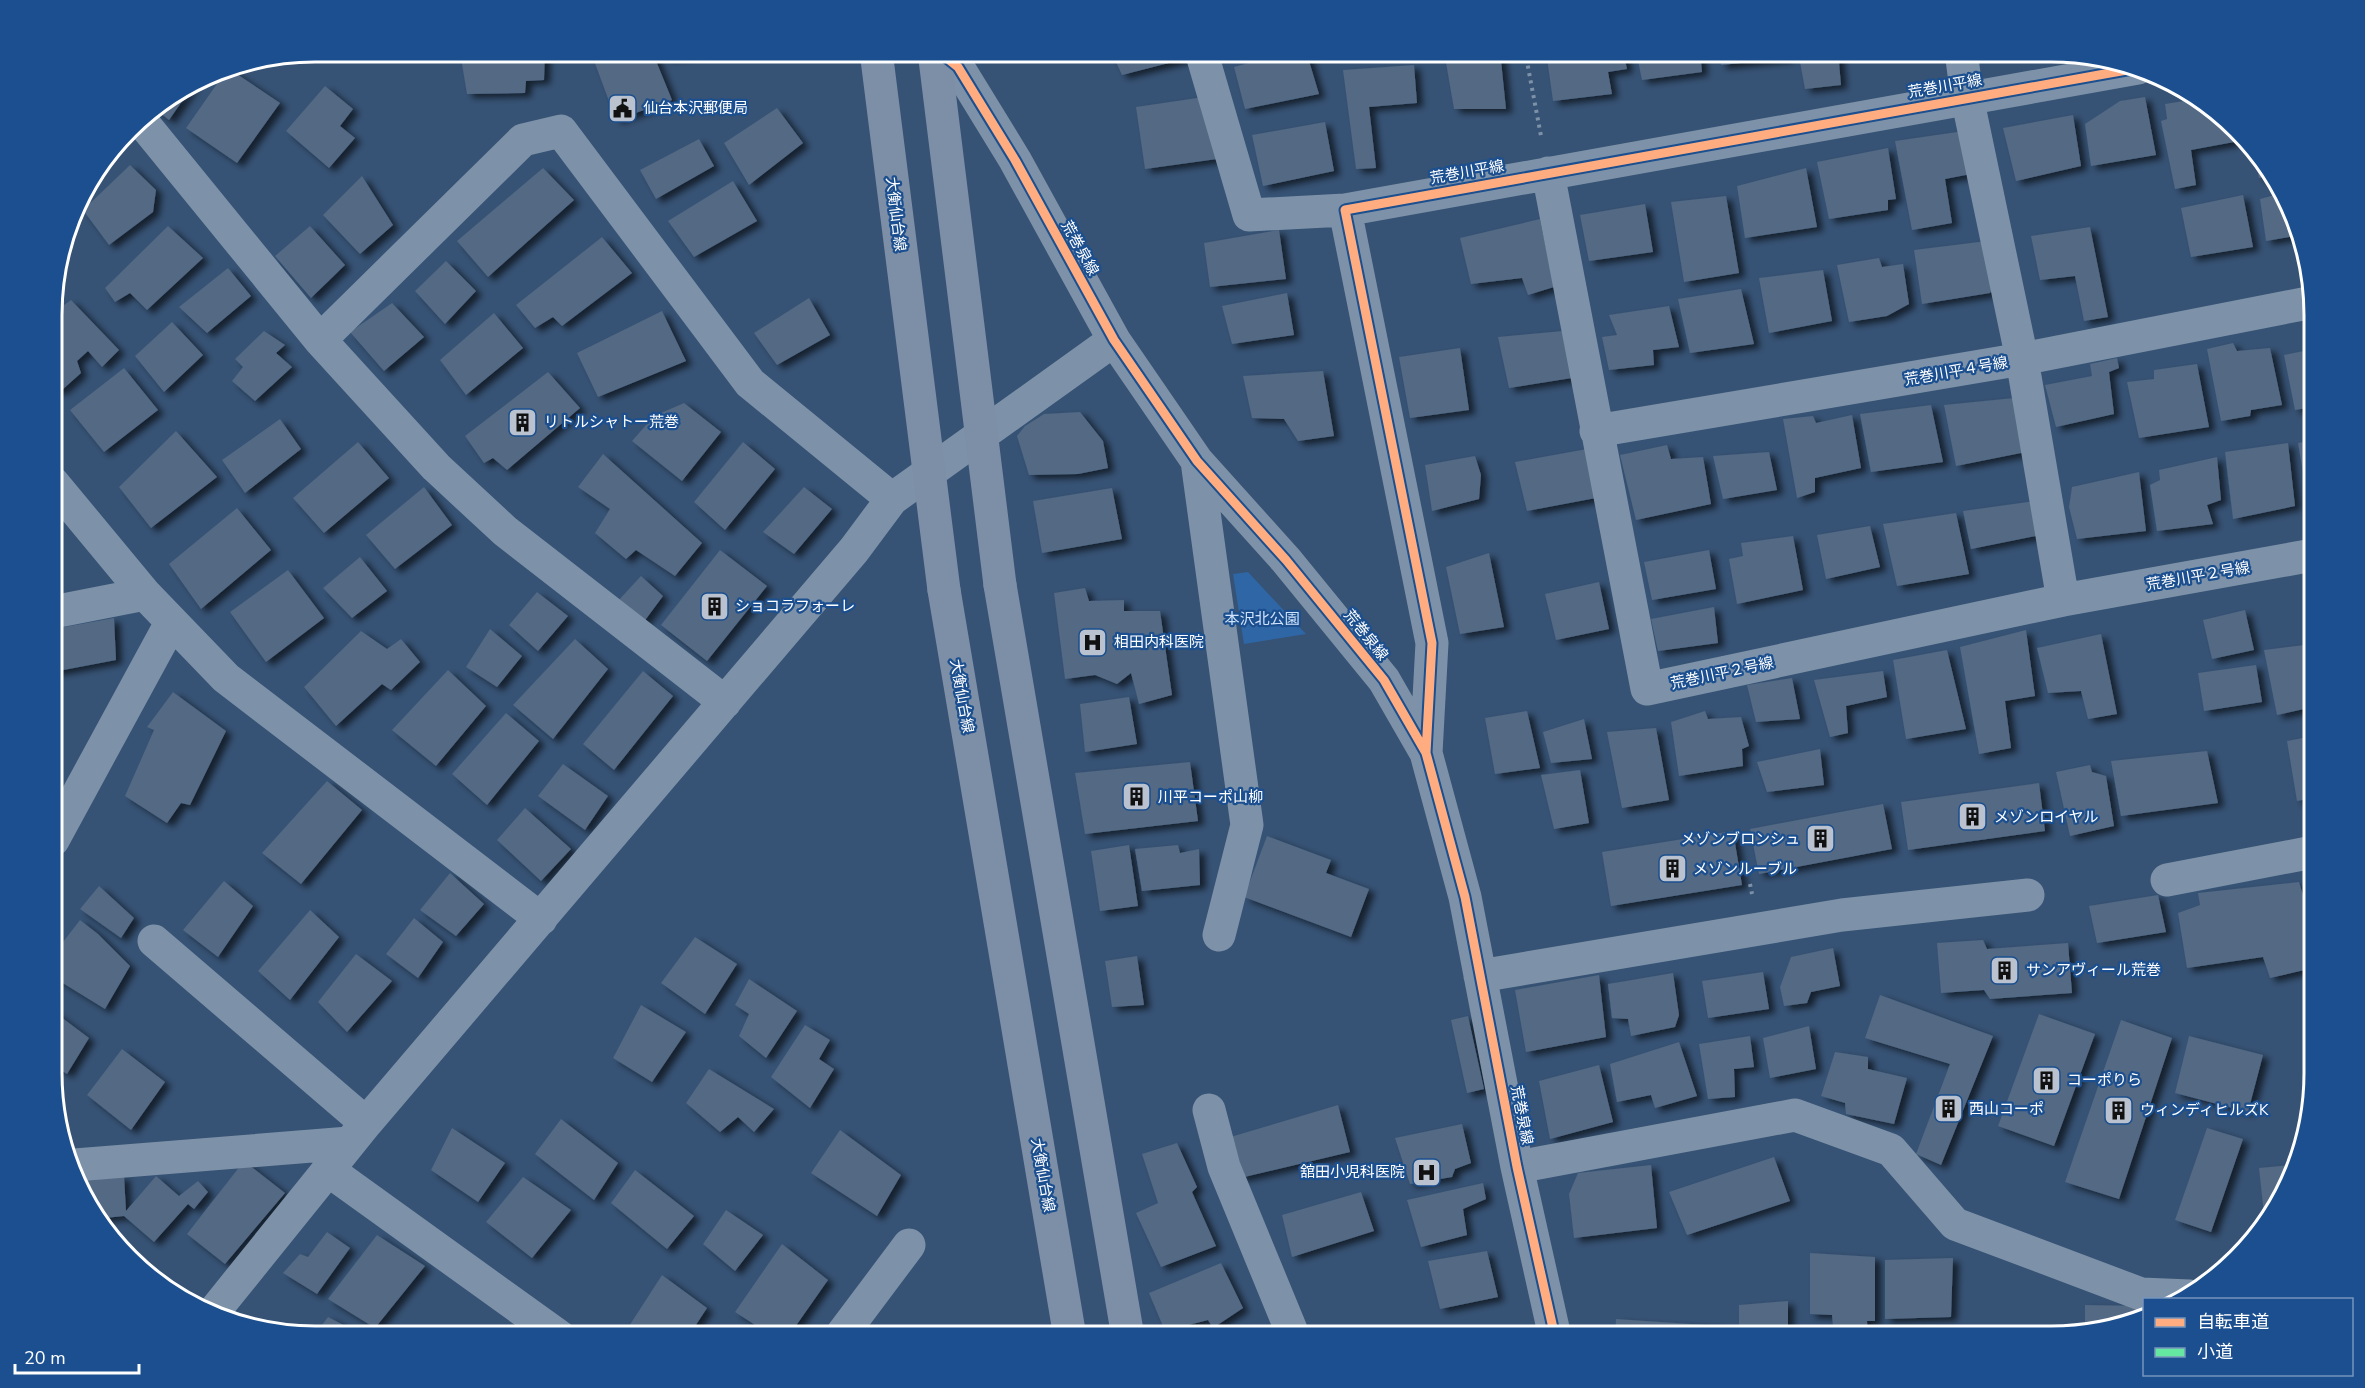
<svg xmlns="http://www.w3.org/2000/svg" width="2365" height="1388" font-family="'Nunito Sans','Noto Sans JP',sans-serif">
<defs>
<filter id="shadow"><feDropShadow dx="6" dy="4" stdDeviation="3" flood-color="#0009"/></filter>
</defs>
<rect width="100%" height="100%" fill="#365274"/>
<path fill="#2f66a5" d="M1248 572 1306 634 1244 644 1233 574Z"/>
<path fill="#526984" filter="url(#shadow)" d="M545 51 544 80 526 81 525 93 467 94 460 52Z
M615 51H652L672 100 616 120 593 58Z
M666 51H705V52L666 57Z
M1111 51H1194L1196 56 1122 75Z
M1292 51H1306L1319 94 1245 109 1234 67Z
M1444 51H1500L1506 109H1454Z
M1546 51H1623L1627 69 1608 72 1612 94 1553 101Z
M1636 51H1700L1702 72 1642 80Z
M1719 51H1787L1788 58 1721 65Z
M1798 51H1838L1841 85 1805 89Z
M1414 65 1417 103 1369 107 1376 168 1356 169 1343 70Z
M228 68 280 103 237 163 186 128Z
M194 84 169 120 154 108Z
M325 86 353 109 340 126 355 138 329 168 286 131Z
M1204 97 1217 159 1145 169 1136 107Z
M2145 97 2156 155 2091 166 2085 124 2120 101Z
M2196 99 2232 133 2234 142 2191 150 2196 185 2175 189 2161 121 2167 119 2165 104Z
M777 108 803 143 749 185 724 143Z
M2073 115 2081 166 2016 181 2003 128Z
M1325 122 1334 171 1263 186 1252 135Z
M1964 131 1971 174 1945 179 1952 223 1912 230 1895 141Z
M699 139 714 166 656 199 640 170Z
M1888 148 1896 199 1888 200V210L1829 219 1817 162Z
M2254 153 2270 168 2273 175 2259 178Z
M130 165 156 190 153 212 109 245 83 210Z
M543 168 574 200 488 277 457 241Z
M1806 168 1817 227 1745 238 1737 186Z
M362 176 393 225 360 254 323 215Z
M733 181 757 221 694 257 668 221Z
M2282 193 2301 235 2266 241 2260 199Z
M2243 195 2253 247 2191 257 2181 208Z
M1726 196 1739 273 1684 282 1671 202Z
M1645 204 1653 252 1589 261 1580 215Z
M1540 219 1554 287 1528 295 1522 278 1471 284 1460 238Z
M168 226 203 258 147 310 130 293 115 302 105 288Z
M310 226 345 265 311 298 275 256Z
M2090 227 2108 317 2084 321 2075 276 2040 280 2031 236Z
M1279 230 1286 279 1210 287 1204 243Z
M602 237 632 273 562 326 553 317 535 328 516 305Z
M1987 241 1996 282 1990 293 1922 304 1914 250Z
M1879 258 1882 267 1903 264 1909 304 1887 316 1849 322 1837 265Z
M446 261 476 291 445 324 415 291Z
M228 268 251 296 207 333 179 307Z
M1823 270 1832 321 1769 333 1759 278Z
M1741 289 1754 344 1690 353 1678 299Z
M1287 293 1294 335 1232 344 1222 306Z
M809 298 830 335 777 365 754 333Z
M71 300 119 350 102 367 88 351 77 361 81 373 62 390 53 391V313Z
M392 303 424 337 384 371 350 332Z
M1669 306 1679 347 1653 350 1654 365 1609 370 1602 337 1617 335 1609 315Z
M662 311 686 361 598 397 577 353Z
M494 313 523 348 466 395 440 360Z
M172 322 203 355 164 392 135 356Z
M264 331 285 345 276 353 292 367 255 401 232 381 243 367 235 359Z
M1563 331 1572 378 1509 388 1498 337Z
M2233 343 2237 351 2270 348 2282 405 2251 410 2250 416 2221 421 2207 349Z
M1460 348 1469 410 1410 418 1399 357Z
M2313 349V407L2295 410 2284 355Z
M2117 358 2119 368 2109 372 2114 414 2056 427 2045 385 2092 376 2090 364Z
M2197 364 2209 427 2139 438 2127 382 2154 379V370Z
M124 368 158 410 104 452 70 410Z
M1323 371 1334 436 1298 441 1284 419 1252 418 1243 376Z
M548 372 580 408 507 470 493 458 484 463 465 436Z
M2014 398 2026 452 1956 466 1944 405Z
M684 403 721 432 682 481 632 441 654 416Z
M1931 405 1943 462 1871 472 1860 414Z
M1080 412 1103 441 1108 468 1078 474 1029 475 1017 436 1025 426 1044 414Z
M1852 415 1861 468 1815 478V492L1797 498 1783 419 1813 416 1816 423Z
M280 419 301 449 245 493 222 460Z
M176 431 217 477 151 528 119 487Z
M2313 440V524H2312L2298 443Z
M358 442 389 478 324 533 293 498Z
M743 442 775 469 725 530 694 502Z
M2288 443 2295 506 2233 519 2225 452Z
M1667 445 1671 459 1703 457 1711 504 1636 520 1620 455Z
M1587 449 1596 498 1527 511 1515 462Z
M1769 452 1777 490 1723 499 1713 456Z
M603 454 702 543 675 576 636 550 626 559 595 533 610 509 578 487Z
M1475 456 1481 475 1479 499 1432 511 1425 465Z
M2217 457 2221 500 2207 505 2213 524 2157 531 2150 485 2160 480 2159 470Z
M2139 472 2146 531 2077 539 2069 507 2072 487Z
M424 487 452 525 395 569 366 535Z
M804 487 832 509 794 554 763 532Z
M1112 488 1122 539 1042 553 1033 501Z
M2035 501 2041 535 1971 549 1963 511Z
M237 508 271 550 201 609 169 564Z
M1956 513 1969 574 1897 586 1883 524Z
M1870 526 1880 567 1826 579 1817 535Z
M1793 536 1803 590 1737 604 1729 559 1743 556 1741 543Z
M720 550 767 586 707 661 661 625Z
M1709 550 1716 589 1652 600 1644 562Z
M1489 553 1504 627 1460 634 1446 567Z
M360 557 387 591 352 618 323 588Z
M288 570 324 618 266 662 230 612Z
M641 576 663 596 643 623 617 602Z
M1599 582 1609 629 1556 640 1545 594Z
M1085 588 1089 601 1124 600V611H1160L1172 695 1139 704 1131 673 1117 684 1095 675 1065 679 1054 593Z
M537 592 568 616 538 651 509 625Z
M1714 607 1718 643 1658 651 1651 619Z
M2245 610 2254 650 2212 659 2203 620Z
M114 618 116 660 53 672V629Z
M490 629 522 656 497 687 466 667Z
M2026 630 2035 696 2005 701 2011 748 1979 754 1960 647Z
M361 631 387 649 401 639 420 662 391 690 382 684 336 726 304 687Z
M2101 634 2117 714 2088 719 2081 691 2048 693 2037 648Z
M575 639 608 669 553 739 513 705Z
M2304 645 2313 707 2277 715 2264 650Z
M1947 650 1966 729 1906 739 1893 660Z
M2256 665 2262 702 2204 711 2198 673Z
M448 670 486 706 436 766 392 730Z
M643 671 673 696 614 770 583 744Z
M1883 671 1887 697 1846 706 1848 733 1830 737 1814 680Z
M1792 678 1800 719 1756 722 1747 685Z
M173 692 226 731 190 805 181 803 167 823 125 796 154 730 147 727Z
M1129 697 1137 744 1085 752 1080 704Z
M1527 711 1540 768 1495 774 1485 718Z
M1705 711 1708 719 1741 717 1749 746 1742 749 1743 766 1679 776 1671 722Z
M506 713 539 741 487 805 452 774Z
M1584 719 1592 759 1551 763 1543 732Z
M1656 728 1669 800 1622 808 1607 732Z
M2313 736V798L2297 801 2287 741Z
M1820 749 1824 785 1767 792 1757 762Z
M2207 751 2218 803 2121 816 2111 761Z
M1190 762 1198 821 1085 834 1075 773Z
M563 764 608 796 585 830 538 796Z
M2090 765 2092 772 2106 776 2114 826 2070 836 2056 772Z
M1580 770 1589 823 1554 829 1541 775Z
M327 781 362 810 301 884 262 853Z
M2039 783 2045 831 1908 850 1901 802Z
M1883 804 1892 849 1759 874 1750 829Z
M525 808 571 849 541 881 497 840Z
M1733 831 1742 885 1611 906 1602 852Z
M1267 836 1331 860 1326 873 1369 889 1351 937 1244 897Z
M1129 845 1138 906 1100 911 1091 851Z
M1178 845 1180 853 1199 849 1200 885 1142 891 1135 849Z
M450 873 484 904 456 936 420 910Z
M224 881 253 906 218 957 183 930Z
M2299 882 2306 905H2313V968L2270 978 2263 957 2187 968 2178 913 2200 905 2198 893Z
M99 886 134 918 121 938 80 909Z
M2158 895 2166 932 2097 943 2089 906Z
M310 910 339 937 290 1000 258 971Z
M414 918 443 942 418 978 386 954Z
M80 920 98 934 130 966 105 1009 53 977V955Z
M695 937 737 964 705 1014 661 983Z
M1983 940 1987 949 2068 943 2072 993 1990 999 1984 990 1941 993 1937 943Z
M1833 948 1840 986 1811 992 1807 1003 1784 1006 1780 987 1791 957Z
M356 954 392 981 347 1032 318 1002Z
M1137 956 1144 1005 1112 1007 1105 961Z
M1763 972 1769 1009 1708 1018 1702 981Z
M1673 973 1679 1015 1675 1027 1631 1036 1628 1019 1612 1018 1608 984Z
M1599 975 1606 1037 1526 1052 1515 990Z
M749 979 797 1011 766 1058 739 1036 749 1014 735 1005Z
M1880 995 1993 1036 1941 1165 1916 1154 1950 1064 1865 1038Z
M641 1005 686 1032 652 1082 613 1058Z
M53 1011 89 1038 67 1074 53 1065Z
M2039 1014 2095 1034 2054 1146 1998 1126Z
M1468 1016 1484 1089 1467 1093 1451 1020Z
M2121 1020 2172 1038 2119 1199 2065 1182Z
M805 1025 830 1040 819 1059 834 1069 810 1108 771 1077Z
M1809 1026 1816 1069 1770 1078 1763 1038Z
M1750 1036 1754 1067 1734 1069 1735 1097 1708 1099 1699 1044Z
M2189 1036 2263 1055 2248 1112 2175 1093Z
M1679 1042 1697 1096 1655 1108 1651 1095 1617 1102 1610 1064Z
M122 1049 165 1082 131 1130 87 1095Z
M1835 1052 1868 1057V1069L1907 1078 1894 1124 1846 1114 1845 1103 1821 1096Z
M1599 1065 1613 1122 1550 1139 1539 1081Z
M709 1069 774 1109 754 1132 738 1117 720 1132 686 1103Z
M1338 1105 1350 1152 1240 1178 1227 1138Z
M561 1119 618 1163 594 1200 535 1154Z
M1462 1124 1471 1163 1455 1169 1452 1177 1410 1184 1395 1138Z
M452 1128 505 1163 478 1202 431 1170Z
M2207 1128 2243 1139 2211 1232 2175 1220Z
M840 1130 901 1175 877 1216 811 1173Z
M1177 1143 1197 1187 1192 1192 1216 1246 1161 1267 1136 1213 1158 1203 1142 1154Z
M1774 1157 1790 1201 1687 1235 1669 1192Z
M244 1161 285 1193 225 1264 187 1234Z
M1651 1165 1657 1228 1574 1238 1569 1194 1578 1173Z
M2291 1165 2279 1206 2265 1224 2259 1168Z
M635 1170 694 1216 667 1249 611 1203Z
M124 1176 126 1211 156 1176 179 1196 198 1181 208 1192 194 1209 188 1204 154 1242 124 1216 95 1219 80 1179Z
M523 1177 571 1210 532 1258 486 1222Z
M1483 1183 1486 1199 1463 1209 1467 1235 1421 1247 1407 1200Z
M1361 1192 1374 1231 1292 1257 1282 1215Z
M726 1210 763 1235 735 1271 703 1244Z
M327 1232 350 1248 317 1294 283 1273 300 1254 308 1257Z
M377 1235 425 1266 375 1328 328 1299Z
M782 1244 828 1280 788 1337H774L735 1312Z
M1487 1251 1498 1297 1440 1309 1428 1261Z
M1810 1253 1875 1257V1321H1867L1868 1337H1834L1832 1315 1810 1314Z
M1953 1258 1951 1317 1885 1319V1260Z
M1221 1263 1243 1308 1213 1328 1208 1320 1165 1331 1149 1293Z
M662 1275 707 1308 688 1337H622Z
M1788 1301V1337H1739V1305Z
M2085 1305 2144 1306V1313L2085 1331Z
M328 1317 353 1330 352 1337H313Z
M1616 1319 1720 1326 1719 1337H1615Z
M892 1325 904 1337H880Z
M1240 1325 1244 1337H1210L1209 1336Z"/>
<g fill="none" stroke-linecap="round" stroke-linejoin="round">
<path stroke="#7d92a8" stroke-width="4" stroke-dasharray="3 4.5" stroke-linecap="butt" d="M1525 51 1541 136
M1750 884 1752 894"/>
<path stroke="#7d92a8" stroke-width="33" d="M938 51 958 67 1015 160 1114 340 1197 461 1286 560 1384 680 1426 753 1465 897 1517 1167 1555 1337
M1201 51 1249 215 1345 210
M1961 51 1967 97 2022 359 2063 600
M139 118 320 340
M1548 173 1647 689 2063 600 2313 555
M1596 431 2022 359 2313 302
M1197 461 1247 825 1219 935
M53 483 145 594 226 678 541 919
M53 612 145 594
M725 702 505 531 436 467 320 340 523 140 561 131 750 383 892 499
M1426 753 1432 643 1345 210 2138 68
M53 840 171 623
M2167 880 2313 852
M154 941 366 1123
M1480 976 1842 915 2028 895
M1209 1110 1224 1167 1294 1337
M75 1165 349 1143
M1517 1167 1795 1115 1891 1150 1955 1224 2141 1294 2190 1296
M328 1170 560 1337
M212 1314 366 1123 854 550 892 499 1114 340
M840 1337 909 1245"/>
<path stroke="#7d8ea7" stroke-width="33" d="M1000 585 1128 1337
M944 590 1070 1337"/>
<path stroke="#7d8ea7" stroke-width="33" d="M876 51 944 590
M934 51 1000 585"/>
<path stroke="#66e7a1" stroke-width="8" stroke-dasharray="15 8" stroke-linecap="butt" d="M1001 51 1002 60"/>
<defs>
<path id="cycleway" d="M938 51 958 67 1015 160 1114 340 1197 461 1286 560 1384 680 1426 753 1465 897 1517 1167 1555 1337
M1426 753 1432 643 1345 210 2138 68"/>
</defs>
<use href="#cycleway" stroke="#1b4f8f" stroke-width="13"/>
<use href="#cycleway" stroke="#ffac80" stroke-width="9"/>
</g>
<defs>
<symbol id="civic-square" viewBox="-11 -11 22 22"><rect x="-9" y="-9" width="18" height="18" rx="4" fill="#b9c2ce" stroke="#1b4f8f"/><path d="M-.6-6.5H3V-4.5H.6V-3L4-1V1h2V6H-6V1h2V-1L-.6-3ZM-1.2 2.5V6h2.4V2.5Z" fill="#111"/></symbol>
<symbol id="building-square" viewBox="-11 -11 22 22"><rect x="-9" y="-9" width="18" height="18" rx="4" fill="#b9c2ce" stroke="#1b4f8f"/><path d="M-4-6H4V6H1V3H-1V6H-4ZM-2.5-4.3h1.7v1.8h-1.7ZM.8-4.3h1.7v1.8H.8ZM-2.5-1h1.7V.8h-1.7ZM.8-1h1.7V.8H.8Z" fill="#111"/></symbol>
<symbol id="hospital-square" viewBox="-11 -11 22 22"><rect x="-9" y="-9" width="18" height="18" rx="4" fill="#b9c2ce" stroke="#1b4f8f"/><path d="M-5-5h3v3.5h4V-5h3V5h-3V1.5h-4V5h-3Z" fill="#111"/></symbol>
</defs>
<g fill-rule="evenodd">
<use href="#civic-square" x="606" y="92" width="33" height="33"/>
<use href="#building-square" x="506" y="406" width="33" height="33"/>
<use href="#building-square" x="698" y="590" width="33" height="33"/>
<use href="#hospital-square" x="1076" y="626" width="33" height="33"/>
<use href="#building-square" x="1120" y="780" width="33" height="33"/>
<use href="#building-square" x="1956" y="800" width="33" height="33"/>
<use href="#building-square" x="1804" y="822" width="33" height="33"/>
<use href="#building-square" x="1656" y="852" width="33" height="33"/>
<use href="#building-square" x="1988" y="954" width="33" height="33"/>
<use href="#building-square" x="2030" y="1064" width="33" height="33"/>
<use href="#building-square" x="1932" y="1092" width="33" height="33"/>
<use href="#building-square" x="2102" y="1094" width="33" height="33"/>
<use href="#hospital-square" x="1410" y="1156" width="33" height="33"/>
</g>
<g text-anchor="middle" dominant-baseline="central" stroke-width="4.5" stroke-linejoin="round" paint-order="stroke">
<g font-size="15" fill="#fff" stroke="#1b4f8f">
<text transform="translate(1945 86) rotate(-10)">荒巻川平線</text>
<text transform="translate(1467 172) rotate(-10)">荒巻川平線</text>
<text transform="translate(896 214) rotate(83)">大衡仙台線</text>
<text transform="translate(1080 248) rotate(61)">荒巻泉線</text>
<text transform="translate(1956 371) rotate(-10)">荒巻川平４号線</text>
<text transform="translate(2198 576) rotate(-10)">荒巻川平２号線</text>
<text transform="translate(1366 635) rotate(51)">荒巻泉線</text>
<text transform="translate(1722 673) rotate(-12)">荒巻川平２号線</text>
<text transform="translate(962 696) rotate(80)">大衡仙台線</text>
<text transform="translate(1522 1115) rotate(79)">荒巻泉線</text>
<text transform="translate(1043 1175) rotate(80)">大衡仙台線</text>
</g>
<g font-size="15" fill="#fff" stroke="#1b4f8f" text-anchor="start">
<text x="643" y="108">仙台本沢郵便局</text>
<text x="544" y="422">リトルシャトー荒巻</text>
<text x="735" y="606">ショコラフォーレ</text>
<text x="1114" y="642">相田内科医院</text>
<text x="1158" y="797">川平コーポ山柳</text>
<text x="1994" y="817">メゾンロイヤル</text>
<text x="1800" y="839" text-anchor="end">メゾンブロンシュ</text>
<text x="1693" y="869">メゾンルーブル</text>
<text x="2026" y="970">サンアヴィール荒巻</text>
<text x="2067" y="1080">コーポりら</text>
<text x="1969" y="1109">西山コーポ</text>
<text x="2140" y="1110">ウィンディヒルズK</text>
<text x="1405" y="1172" text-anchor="end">舘田小児科医院</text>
</g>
<g font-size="15" fill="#cfe3fa" stroke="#1b4f8f">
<text x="1262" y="619">本沢北公園</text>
</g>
</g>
<path d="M0 0H2365V1388H0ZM315 62H2051A253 253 0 0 1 2304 315V1073A253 253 0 0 1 2051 1326H315A253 253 0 0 1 62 1073V315A253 253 0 0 1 315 62Z" fill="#1b4f8f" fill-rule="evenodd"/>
<path fill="none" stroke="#fff" stroke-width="3" d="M315 62H2051A253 253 0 0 1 2304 315V1073A253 253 0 0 1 2051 1326H315A253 253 0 0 1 62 1073V315A253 253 0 0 1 315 62Z"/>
<rect x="2143" y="1298" width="210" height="78" fill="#1b4f8f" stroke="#7695bc" stroke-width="1.5"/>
<rect x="2155" y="1318" width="30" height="9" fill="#ffac80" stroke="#7695bc" stroke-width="1.5"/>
<text x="2197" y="1328" font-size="18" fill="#ffffff">自転車道</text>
<rect x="2155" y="1348" width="30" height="9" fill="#66e7a1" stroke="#7695bc" stroke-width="1.5"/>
<text x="2197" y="1358" font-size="18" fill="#ffffff">小道</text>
<path d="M15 1364v9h124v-9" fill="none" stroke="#ffffff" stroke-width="3"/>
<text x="24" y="1364" font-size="18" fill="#ffffff" stroke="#1b4f8f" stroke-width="4.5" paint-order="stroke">20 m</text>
</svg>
